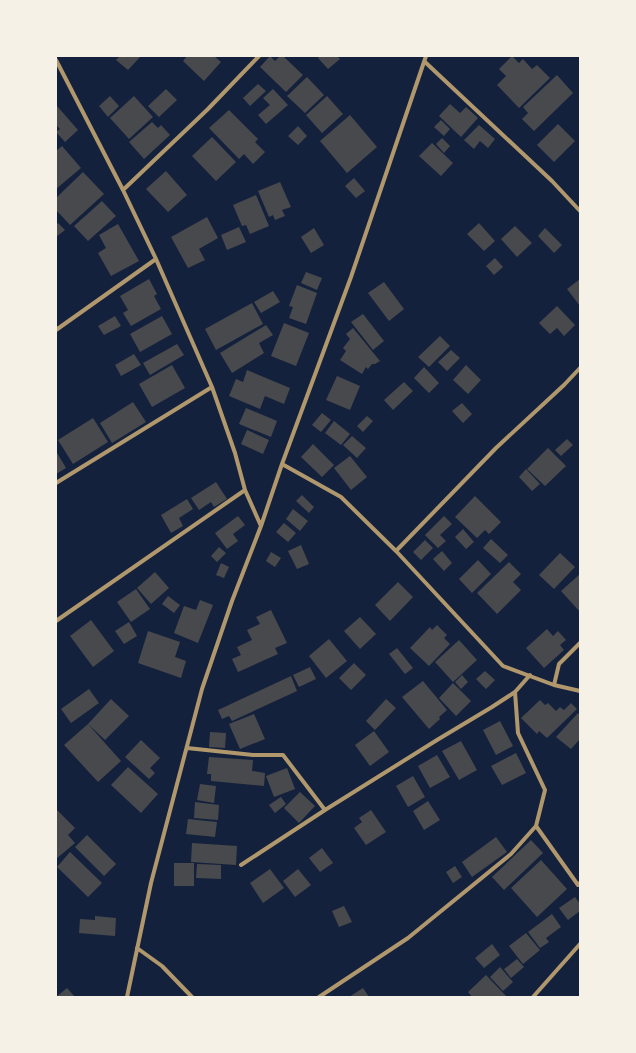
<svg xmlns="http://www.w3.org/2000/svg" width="636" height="1053" font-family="'Exo 2',sans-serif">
<rect width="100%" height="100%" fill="#14213d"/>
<path fill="#48494c" d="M120 56H141L128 70 116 60Z
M187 56H214L221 62 204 81 183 61Z
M270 56 275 61 280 56H283L303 75 286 92 260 67Z
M320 56H337L340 59 328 69 318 58Z
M512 56 519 63 523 59 532 69 537 65 550 78 519 108 497 85 506 76 499 69Z
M557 75 573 93 534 131 522 119 528 113 523 107Z
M307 77 324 95 305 113 287 96Z
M258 84 266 91 250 106 243 98Z
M166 89 177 100 159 117 148 106Z
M273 89 288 105 266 124 258 115 270 105 263 98Z
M110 96 119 106 108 117 99 106Z
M134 96 153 117 129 139 110 118Z
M327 96 343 114 322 133 306 115Z
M450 104 460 113 466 107 478 118 461 137 439 116Z
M56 106H57L78 130 65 142 56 132 60 129 56 125Z
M229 110 258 139 255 142 265 152 253 164 244 154 239 159 209 128Z
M350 115 377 147 347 173 320 141Z
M441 120 450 129 444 136 434 127Z
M152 122 158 128 161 125 170 135 144 159 129 142Z
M558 124 575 141 554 162 537 145Z
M479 125 495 139 488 148 480 141 474 149 464 140Z
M298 126 307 136 298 145 288 136Z
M212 137 236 162 216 181 192 156Z
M442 138 450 146 444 153 436 144Z
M432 143 453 163 441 176 419 156Z
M62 146 81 168 56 189V151Z
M166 171 187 195 168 212 146 189Z
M83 172 104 194 70 225 56 210V198Z
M354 178 365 191 356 198 345 186Z
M280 182 291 207 282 210 285 216 275 220 273 215 269 217 258 191Z
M256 195 269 226 250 234 246 225 242 226 233 205Z
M102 201 116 216 88 241 74 226Z
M207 217 218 238 199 249 205 260 188 268 171 237Z
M58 223 65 230 56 237V225Z
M479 223 495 241 484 251 467 234Z
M118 224 139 261 111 276 98 253 106 248 99 235Z
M515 226 532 243 517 257 501 239Z
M239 227 246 242 227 250 221 235Z
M314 228 324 245 311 253 301 237Z
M545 228 562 245 554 253 538 236Z
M495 258 503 267 494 275 486 266Z
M306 272 322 278 317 290 301 283Z
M149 279 157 294 154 296 161 309 131 326 123 313 128 310 120 296Z
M580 279V306L567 289Z
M384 282 404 309 389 321 368 293Z
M297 285 317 293 306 324 289 318 293 307 289 306Z
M273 291 280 302 261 313 254 302Z
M252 303 263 324 216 350 205 329Z
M557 306 575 325 564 336 557 328 550 334 539 323Z
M363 314 384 341 373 350 351 322Z
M115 316 121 326 104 335 98 326Z
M162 316 172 334 140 352 130 334Z
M284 323 309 333 296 366 271 356Z
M266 325 273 335 259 343 264 353 232 373 220 353Z
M353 328 380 361 375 364H372L368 369 366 367 362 374 340 360 346 351 343 348 350 339 346 334Z
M440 336 450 346 429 367 418 357Z
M177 344 184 355 150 375 143 363Z
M451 350 460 358 447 371 438 362Z
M134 354 141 365 121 376 115 365Z
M172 365 185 388 152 407 139 384Z
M466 365 481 380 468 394 453 380Z
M424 367 439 383 429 393 414 378Z
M247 370 290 388 284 404 265 396 260 409 229 396 236 379 243 382Z
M337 376 360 386 350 410 326 400Z
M404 382 413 391 393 410 384 400Z
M133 402 146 422 112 443 100 423Z
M462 403 472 414 463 423 452 411Z
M246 408 277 421 271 437 239 424Z
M322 413 331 420 321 432 312 425Z
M367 416 373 421 363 432 357 426Z
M93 418 108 442 73 464 58 440Z
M334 421 350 434 341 445 325 433Z
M247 430 269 440 263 454 241 444Z
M352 436 366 448 357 458 343 445Z
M567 439 573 445 561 456 555 450Z
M313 444 334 465 322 477 301 457Z
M548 448 566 466 545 486 527 469Z
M56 451 66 468 56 474Z
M350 456 367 477 351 490 334 468Z
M526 469 540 484 532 491 519 477Z
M216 482 227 499 214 507 211 502 199 510 191 498Z
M302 495 314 507 309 513 296 501Z
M475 496 501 522 489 534 485 530 477 538 455 517Z
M187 499 193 509 179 518 183 526 171 533 161 515Z
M293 509 308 521 300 531 286 519Z
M238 516 245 525 233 534 238 541 227 549 215 533Z
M444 516 452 524 440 535 446 541 438 548 425 535Z
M284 523 296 533 288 542 276 532Z
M463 529 474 542 466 549 455 537Z
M491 539 508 555 500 563 483 548Z
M425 540 433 548 421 560 413 552Z
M301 545 309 564 297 569 288 551Z
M219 547 226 553 217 562 211 556Z
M442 551 452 563 444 571 433 559Z
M271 552 281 558 275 567 266 561Z
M560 553 575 567 554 589 539 575Z
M478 560 491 574 472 593 459 579Z
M509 562 521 574 513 582 521 590 497 614 477 593Z
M221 563 229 567 224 578 216 575Z
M155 572 169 588 151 604 137 588Z
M580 574V612L561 591Z
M398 582 413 597 390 621 375 605Z
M136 589 150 609 131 622 117 602Z
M168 596 180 605 174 613 162 604Z
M200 600 213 605 198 643 174 633 184 606 196 610Z
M271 610 287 643 275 648 278 654 238 672 232 659 241 655 237 647 252 640 247 630 260 624 256 617Z
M360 617 376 634 360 649 344 631Z
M91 620 114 651 93 667 70 636Z
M129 622 137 636 124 644 115 631Z
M437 625 447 635 444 638 450 644 429 666 410 648 430 627 432 630Z
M547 629 553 636 558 631 566 640 560 645 564 650 544 668 526 648Z
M148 631 180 642 175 657 186 661 181 678 138 663Z
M329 639 347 661 326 678 309 656Z
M459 640 477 660 453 682 435 662Z
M397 648 413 668 405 674 389 654Z
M354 663 366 675 351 690 339 678Z
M310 667 316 679 299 687 293 675Z
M485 671 495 680 486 689 476 679Z
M462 675 468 682 461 689 455 682Z
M291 676 297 691 232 721 229 716 222 719 218 710Z
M423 681 447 710 439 717 440 719 429 729 402 697Z
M453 683 471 701 456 716 439 698Z
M89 689 99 703 71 723 61 709Z
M111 699 129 716 105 740 88 724Z
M386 699 396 708 375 730 366 721Z
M540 700 545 705 548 703 556 711 560 707 564 710 571 703 577 709 547 738 539 731 537 734 521 718Z
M578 713 580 715V739L571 749 556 737Z
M254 714 265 739 240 749 229 724Z
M500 721 513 746 496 755 483 730Z
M88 724 121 761 98 782 64 745Z
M374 731 389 752 370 766 355 745Z
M210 732 226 733 225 748 209 747Z
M141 740 160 758 150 768 155 773 149 779 125 757Z
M461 741 477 770 459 780 442 751Z
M516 753 526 773 502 785 491 766Z
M437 755 450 777 430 788 418 766Z
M209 757 253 760 252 771 265 773 264 786 211 781V774H207Z
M128 767 158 794 141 813 111 785Z
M287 768 295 789 274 797 266 776Z
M413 776 425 797 408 807 396 786Z
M200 784 216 786 214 803 197 800Z
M300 792 315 806 299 823 284 808Z
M281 797 286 804 275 813 269 805Z
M428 801 440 820 424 830 413 811Z
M195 802 219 805 218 820 194 818Z
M56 809 75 828 68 835 75 843 56 859Z
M371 810 386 832 366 845 354 828 362 822 359 818Z
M188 819 217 822 215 837 186 834Z
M87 835 116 864 104 876 75 847Z
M496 837 507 852 472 877 462 862Z
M531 840 543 853 504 890 492 877Z
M192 843 237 846 236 865 191 862Z
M322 848 333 863 320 872 309 858Z
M70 852 102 883 88 897 57 867Z
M541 860 567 889 537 917 511 888Z
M174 863H194V886H174Z
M197 864 221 865V879L196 878Z
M455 866 462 877 453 883 446 872Z
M270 869 284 888 263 903 250 883Z
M298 869 311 885 295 897 283 881Z
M575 897 580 904V911L568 920 559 908Z
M344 906 352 922 339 927 332 911Z
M552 914 561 927 546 938 549 942 540 948 528 932Z
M95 916 116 918 115 936 79 933 80 919 95 920Z
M526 933 540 950 523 964 509 946Z
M492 944 500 955 484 968 475 958Z
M517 959 524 967 511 978 504 969Z
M500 967 513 982 503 991 490 977Z
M486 975 507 997H472L468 992Z
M67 988 75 997H56Z
M363 988 369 997H349Z"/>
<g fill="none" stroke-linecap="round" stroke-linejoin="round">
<path stroke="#b1986c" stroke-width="4" d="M56 60 123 190 156 259 212 387 235 453 245 490 261 526
M425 62 552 181 580 211
M123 190 208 109 259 56
M56 330 156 259
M282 464 341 497 396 551 503 666 554 685 580 691
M56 483 212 387
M396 551 496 448 564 385 580 368
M56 621 245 490
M554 685 559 664 580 643
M515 692 518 733 545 790 536 826 578 885 580 883
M187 748 253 755H283L325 810 437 740 492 707 515 692 530 675
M241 865 325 810
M137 948 162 966 192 997
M127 997 151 883 202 689 232 601 261 526 282 464 351 277 426 56
M319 997 408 938 511 854 536 826
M533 997 580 944"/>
</g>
<rect width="636" height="1053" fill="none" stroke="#f6f1e7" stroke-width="114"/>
</svg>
